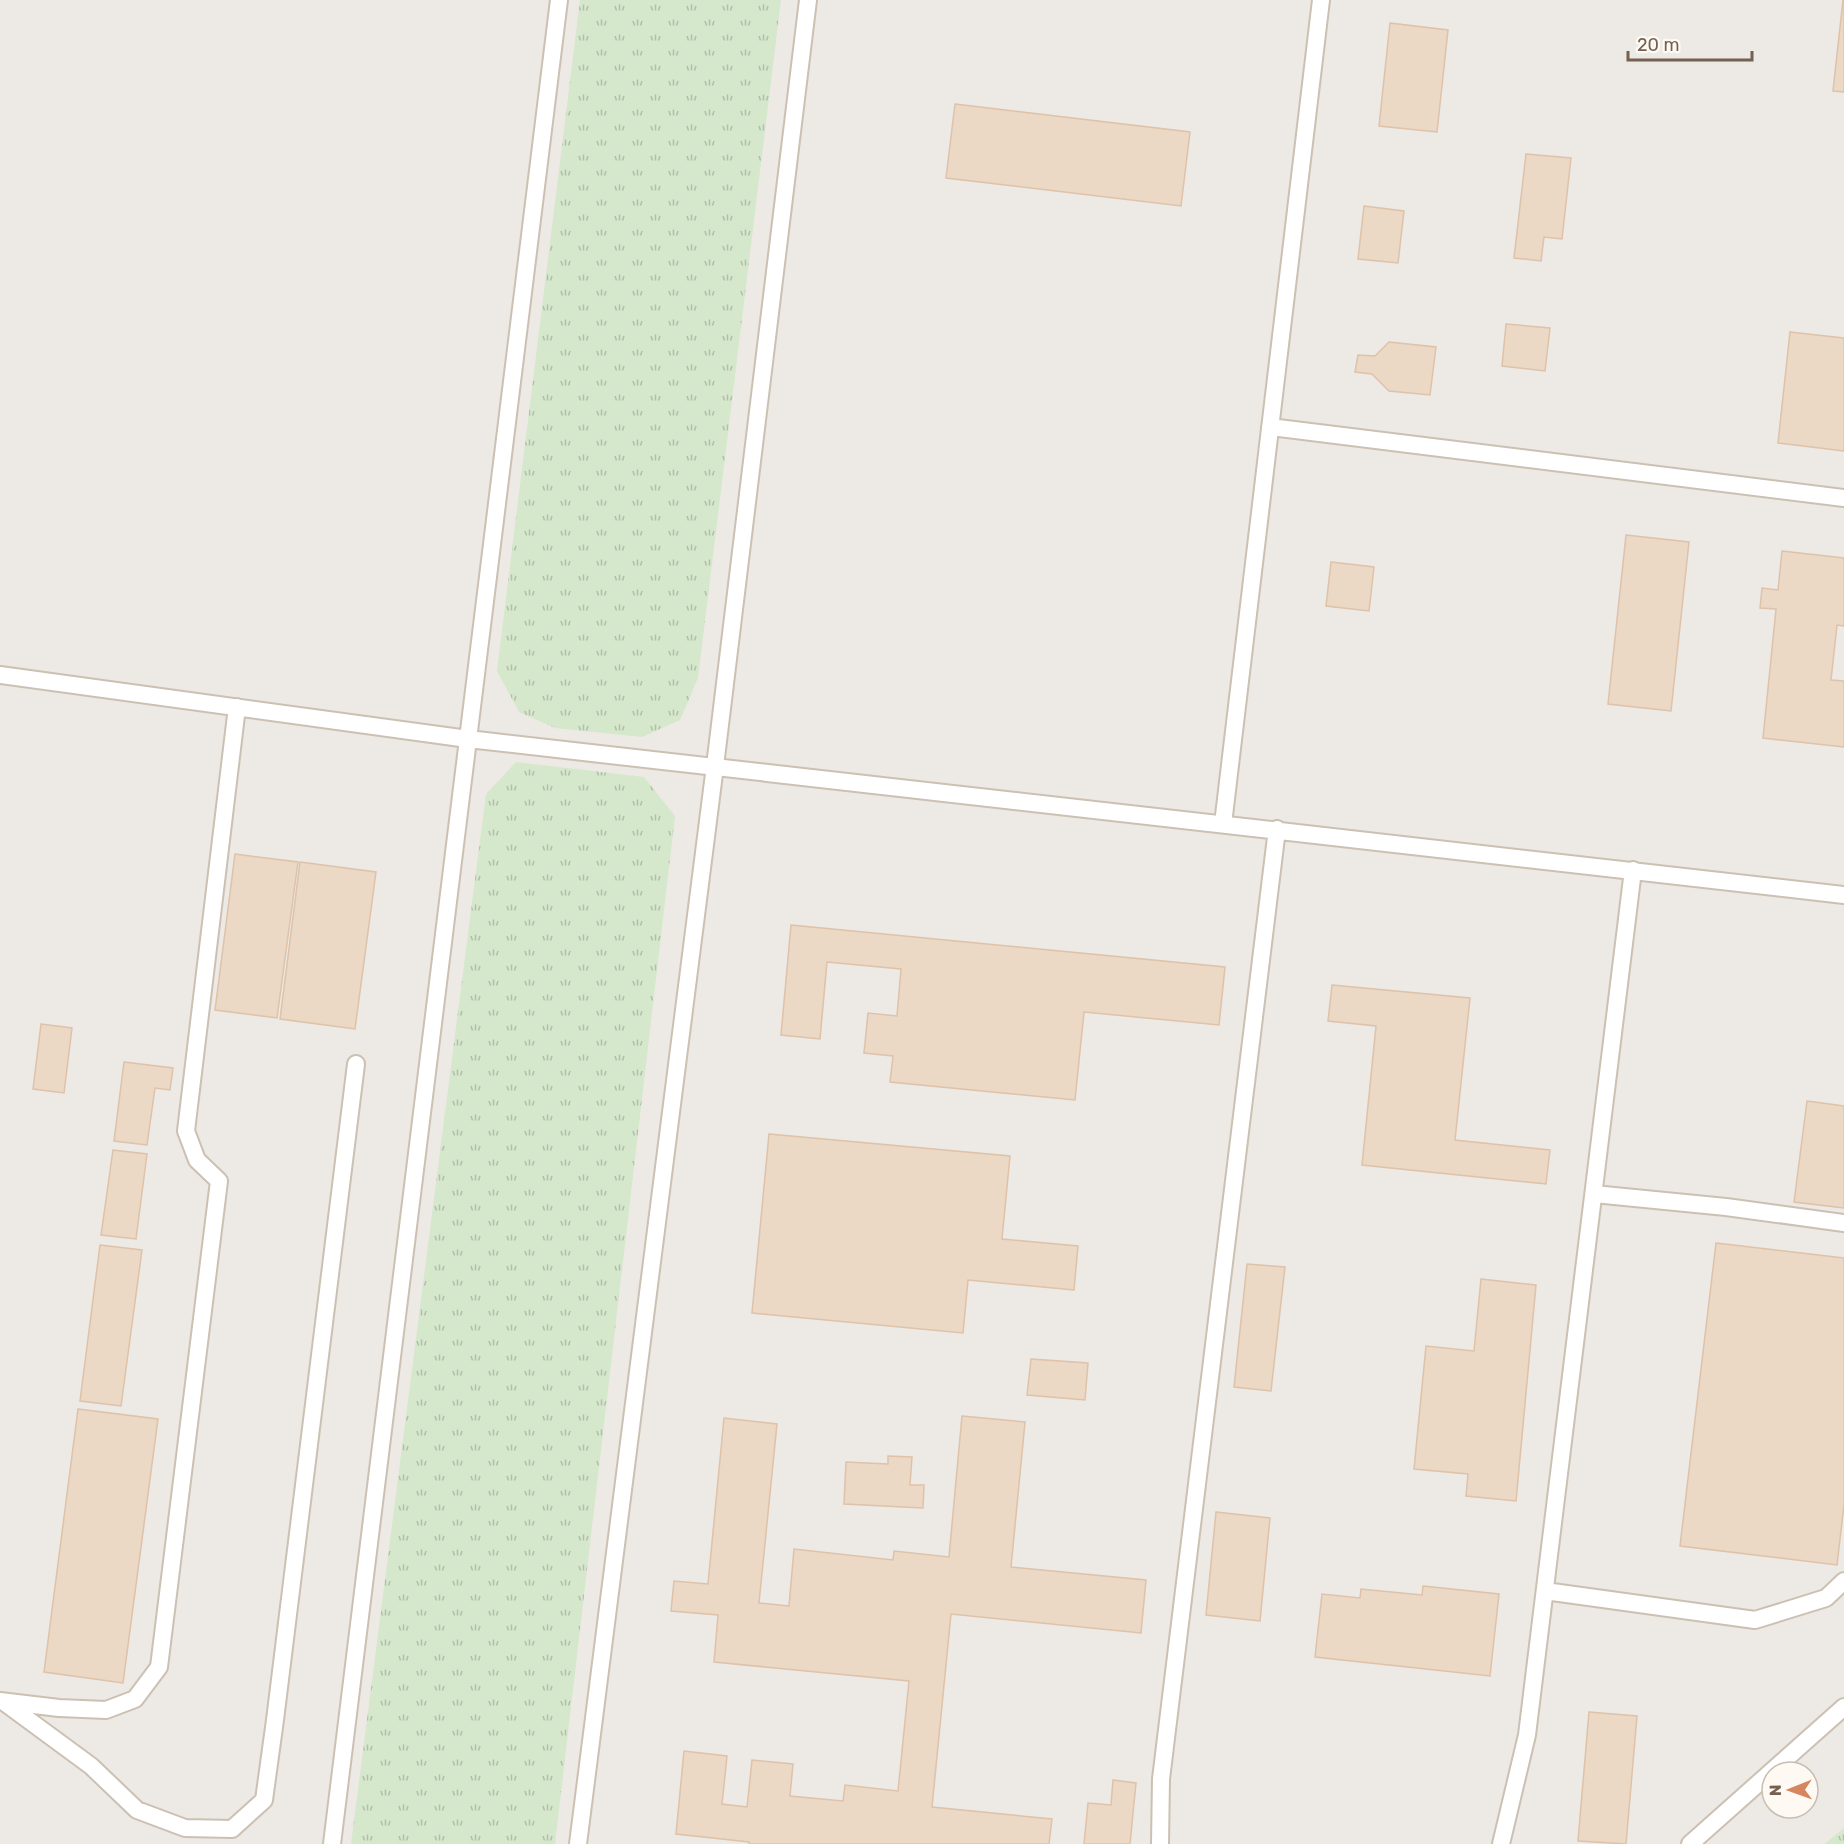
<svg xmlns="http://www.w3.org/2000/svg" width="1844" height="1844" font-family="Rubik,sans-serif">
<defs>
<pattern id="grass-tufts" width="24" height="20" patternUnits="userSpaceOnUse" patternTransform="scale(1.5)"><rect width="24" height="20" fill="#d5e8cc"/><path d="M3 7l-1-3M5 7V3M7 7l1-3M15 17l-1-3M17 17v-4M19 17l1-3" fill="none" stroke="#b1bfa8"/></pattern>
</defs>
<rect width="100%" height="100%" fill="#fbf7ed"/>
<path fill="#ede9e4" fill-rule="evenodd" d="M0 0H1844V1828L1824 1844H0ZM1772 1772H1808V1808H1772Z"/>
<path fill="url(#grass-tufts)" d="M580 0H781L698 678 680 720 642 737 555 728 519 712 497 671Z
M516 762 644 777 675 816 555 1844H351L486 794Z
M1844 1828V1844H1824Z"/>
<path fill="#ebd8c5" stroke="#dec2a9" stroke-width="1.5" d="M1843 0H1844V92L1833 91Z
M1390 23 1448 30 1437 132 1379 126Z
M955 104 1190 132 1181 206 946 178Z
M1526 154 1571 158 1562 239 1544 237 1541 261 1514 258Z
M1364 206 1404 211 1398 263 1358 259Z
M1506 324 1550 328 1545 371 1502 366Z
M1790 332 1844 338V451L1778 443Z
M1389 342 1436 347 1430 395 1389 391 1372 374 1355 372 1358 355 1375 356Z
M1626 535 1689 542 1671 711 1608 704Z
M1782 551 1844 558V626L1837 625 1831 680 1844 681V747L1763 738 1776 609 1760 608 1762 588 1778 590Z
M1331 562 1374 567 1369 611 1326 606Z
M235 854 298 862 277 1018 215 1010Z
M300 862 376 872 355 1029 280 1019Z
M791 925 1225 967 1219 1025 1084 1012 1075 1100 890 1082 893 1056 864 1053 868 1013 897 1016 901 969 827 962 820 1039 781 1035Z
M1332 985 1470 998 1455 1140 1550 1150 1546 1184 1362 1165 1376 1026 1328 1021Z
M41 1024 72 1028 64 1093 33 1089Z
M124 1062 173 1068 170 1090 155 1088 147 1145 114 1141Z
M1807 1101 1844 1106V1208L1794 1202Z
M769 1134 1010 1156 1002 1239 1078 1246 1074 1290 968 1280 963 1333 752 1313Z
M113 1150 147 1154 136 1239 101 1235Z
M1716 1243 1844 1258V1505L1837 1565 1680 1546Z
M100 1245 142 1250 121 1406 80 1401Z
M1247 1264 1285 1267 1271 1391 1234 1387Z
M1481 1279 1536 1285 1516 1501 1466 1496 1468 1474 1414 1469 1426 1346 1474 1351Z
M1031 1359 1088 1363 1085 1400 1027 1395Z
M78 1409 158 1419 123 1683 44 1672Z
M962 1416 1025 1422 1011 1567 1146 1580 1141 1633 951 1614 932 1807 1052 1819 1049 1844H749V1842L676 1834 684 1751 727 1756 722 1804 747 1807 752 1760 793 1764 790 1796 843 1801 845 1785 898 1791 909 1681 714 1662 718 1615 671 1611 674 1581 708 1584 724 1418 777 1424 759 1603 789 1606 794 1549 893 1560 894 1551 949 1557Z
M888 1456 912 1457 910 1485H924L923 1508 844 1504 846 1462 888 1464Z
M1216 1512 1270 1518 1260 1621 1206 1615Z
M1423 1586 1499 1594 1490 1676 1315 1657 1322 1594 1360 1598 1361 1589 1422 1595Z
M1589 1712 1637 1716 1626 1844 1578 1841Z
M1113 1780 1136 1783 1130 1844H1084L1088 1803 1111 1805Z"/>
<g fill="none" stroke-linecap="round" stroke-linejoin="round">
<defs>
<path id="service" d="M1270 427 1844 498
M0 675 468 739 1844 895
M1223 824 1321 0
M1594 1194 1726 1207 1844 1223
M1545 1591 1755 1620 1826 1598 1844 1581
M0 1701 59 1708 106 1710 135 1699 159 1667 219 1181 197 1160 186 1131 237 707
M4 1702 91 1766 137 1810 185 1828 232 1829 264 1800 275 1720 356 1064
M332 1844 559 0
M578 1844 715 766 808 0
M1160 1844 1161 1779 1277 829
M1501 1844 1527 1735 1633 870
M1690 1844 1844 1707"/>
</defs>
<use href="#service" stroke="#ccc0b3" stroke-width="20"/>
<use href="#service" stroke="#fff" stroke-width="16"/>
</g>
<g transform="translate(1790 1790) rotate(269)"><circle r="28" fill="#fefaf3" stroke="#c7bdb2" stroke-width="1.5"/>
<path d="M0-4.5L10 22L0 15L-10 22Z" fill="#d68560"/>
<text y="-9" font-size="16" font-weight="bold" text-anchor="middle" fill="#746151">N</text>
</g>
<path d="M1628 51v9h124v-9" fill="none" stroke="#746151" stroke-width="3"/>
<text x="1637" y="51" font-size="18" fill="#746151" stroke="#fefaf3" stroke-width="4.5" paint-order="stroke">20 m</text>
</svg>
